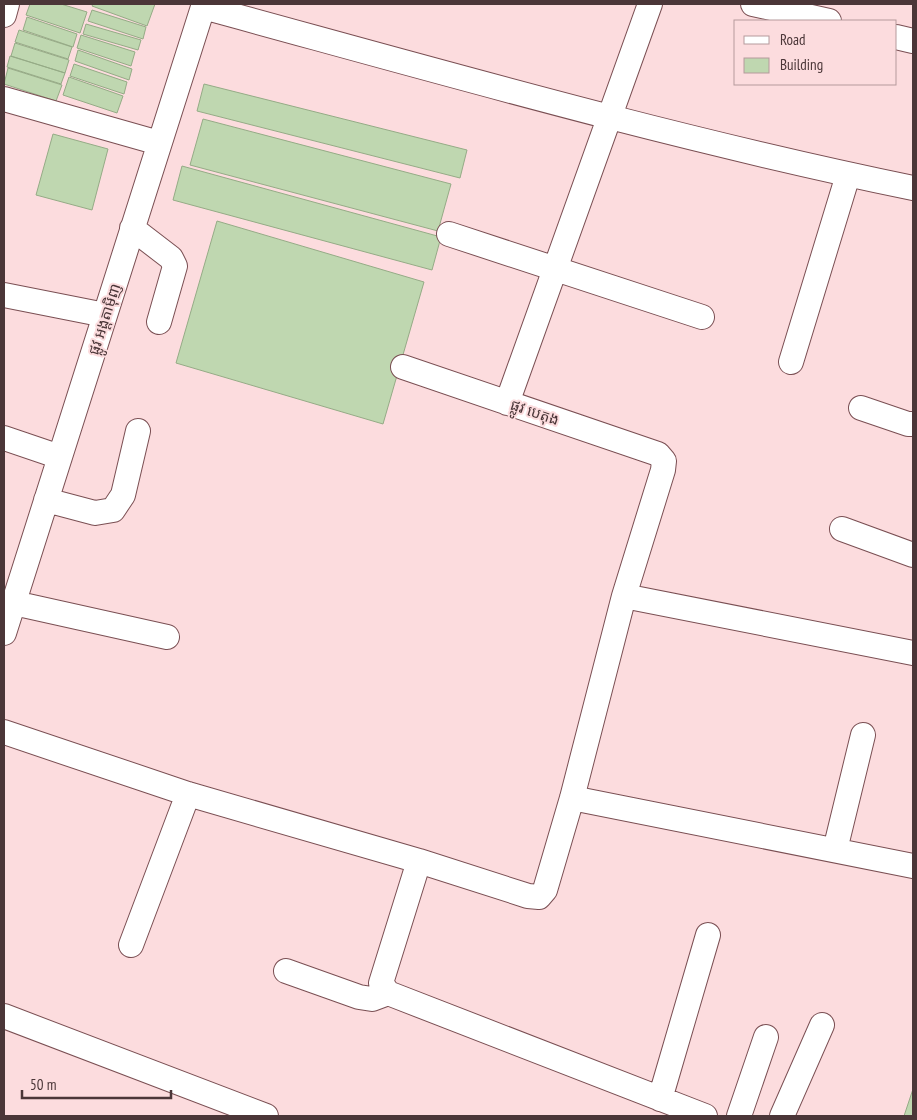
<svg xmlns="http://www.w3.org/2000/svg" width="917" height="1120" font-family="'PT Sans Narrow','Noto Sans Khmer',sans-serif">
<rect width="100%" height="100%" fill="#fcdcde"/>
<path fill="#bfd7b0" stroke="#95ab86" d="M30 4H61L87 12 80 33 26 15Z
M93 4H155L147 26 92 6Z
M92 10 146 27 143 39 88 21Z
M27 17 77 34 73 47 23 30Z
M86 24 141 40 138 50 83 34Z
M19 30 72 47 68 59 15 42Z
M81 35 135 52 131 66 77 48Z
M15 43 69 60 65 73 11 56Z
M78 50 132 69 129 80 75 61Z
M10 56 65 73 61 84 7 67Z
M74 64 127 82 124 94 70 76Z
M8 68 62 85 56 101 4 84Z
M69 77 123 96 117 113 63 95Z
M204 84 467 150 460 178 197 111Z
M203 119 451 184 438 231 190 165Z
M53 134 108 149 92 210 36 195Z
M182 166 441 237 432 270 173 200Z
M217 221 424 282 383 424 176 363Z
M913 1089V1116H904Z"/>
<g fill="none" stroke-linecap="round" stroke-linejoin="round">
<defs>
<path id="minor" d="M753 4 829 21
M203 7C438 71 674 139 913 188
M4 15 7 4
M896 37 913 41
M4 99 159 143
M132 228 171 258 175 266 159 322
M449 234 702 317
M4 295 105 315
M791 362 848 175
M507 403 650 4
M861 408 908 424H913
M4 438 60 457
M46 500 95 513 113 510 123 495 138 431
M842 529 913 555
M624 596 913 653
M14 603 167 637
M4 633 204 4
M4 732 188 794 419 861 528 896 539 897 545 890 572 798 624 596 663 470 664 461 658 454 403 367
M572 798 913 866
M835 850 863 735
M419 861 381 983 388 993 705 1116
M131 945 188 794
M286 971 359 997 372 999 388 993
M4 1016 266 1116
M660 1099 708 935
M739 1116 766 1037
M782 1116 822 1025"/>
</defs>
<use href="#minor" stroke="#7a4f53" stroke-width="26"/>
<use href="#minor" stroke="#fff" stroke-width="24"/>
</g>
<g text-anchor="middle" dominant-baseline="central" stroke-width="4" stroke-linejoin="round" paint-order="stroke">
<g font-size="15" fill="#4b3638" stroke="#fcdcde">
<text transform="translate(104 319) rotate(-72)">ផ្លូវ អង្តតាម៉ិញ</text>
<text transform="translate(535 412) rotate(19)">ផ្លូវ បេតុង</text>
</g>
</g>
<rect width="917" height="1120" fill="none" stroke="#4b3638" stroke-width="10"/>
<rect x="734" y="20" width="162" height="65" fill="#fcdcde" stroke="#b59a9c"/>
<rect x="744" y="36" width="25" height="8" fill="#ffffff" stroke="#b59a9c"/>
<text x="780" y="45" font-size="15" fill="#4b3638">Road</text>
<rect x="744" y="58" width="25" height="15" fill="#bfd7b0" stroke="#b59a9c"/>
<text x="780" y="70" font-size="15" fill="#4b3638">Building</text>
<path d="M22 1090v8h149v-8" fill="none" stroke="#4b3638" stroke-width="2.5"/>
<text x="30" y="1090" font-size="15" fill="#4b3638" stroke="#fcdcde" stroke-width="4" paint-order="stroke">50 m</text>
</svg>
